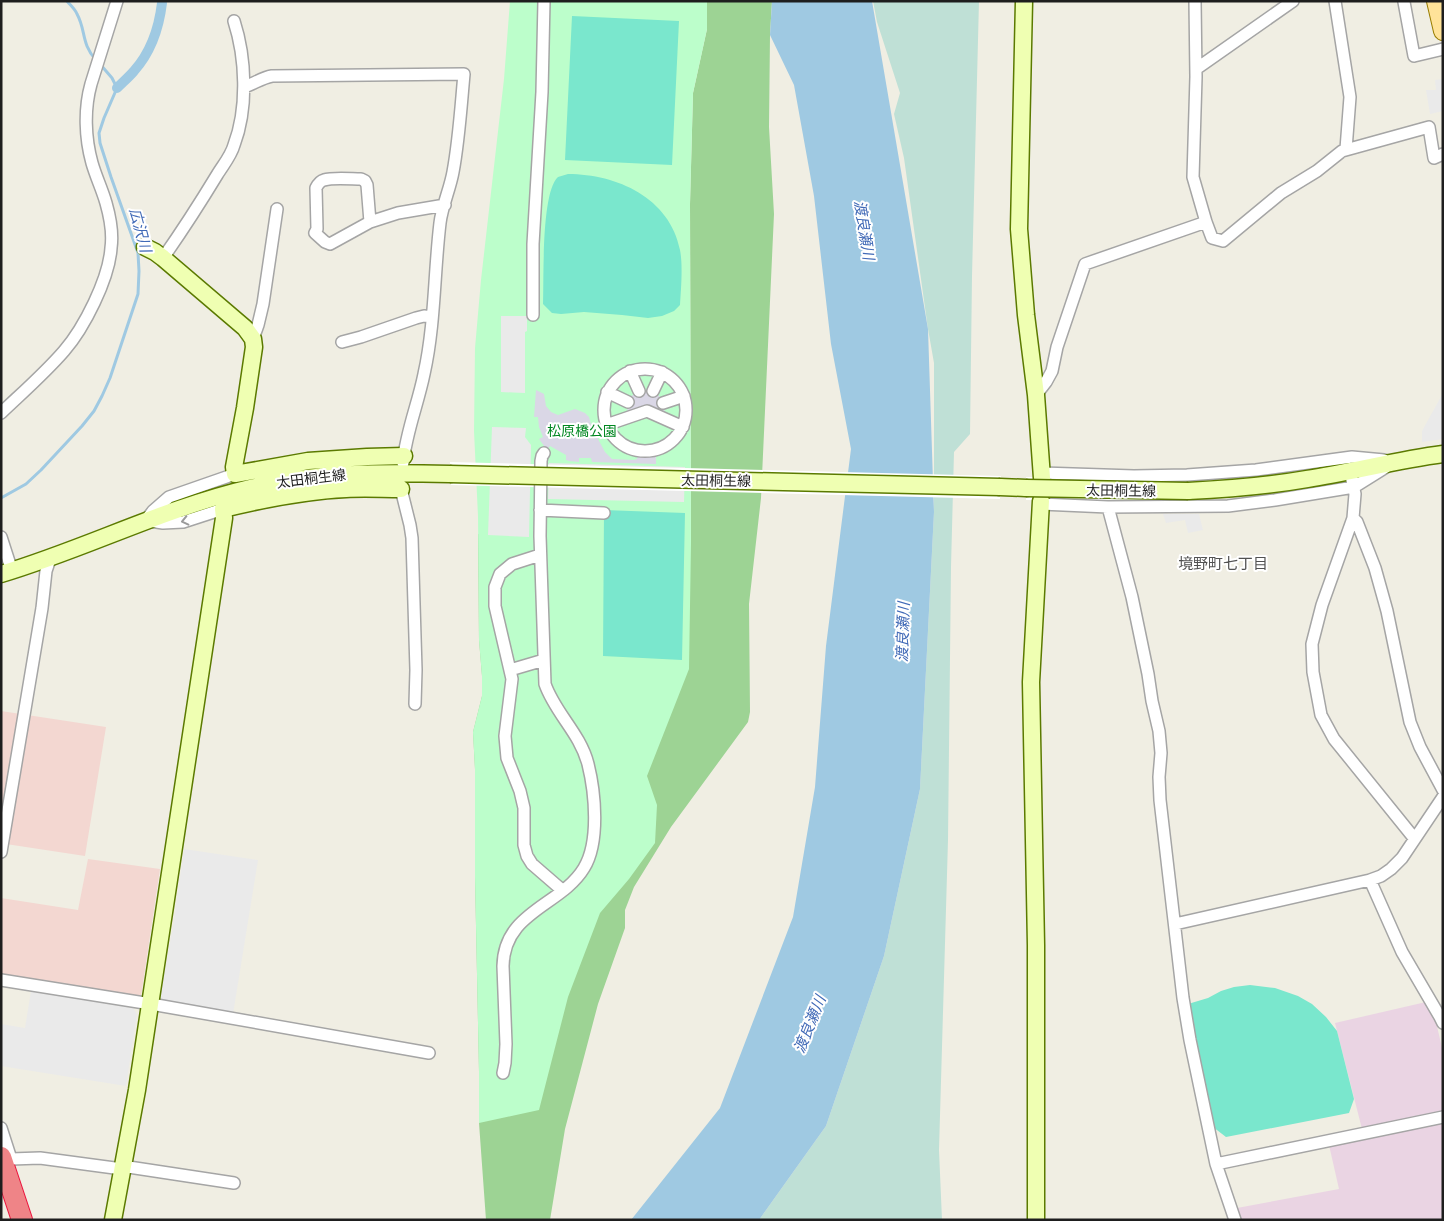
<svg xmlns="http://www.w3.org/2000/svg" width="1444" height="1221" font-family="Commissioner,'Noto Sans JP',sans-serif">
<rect width="100%" height="100%" fill="#f0eee3"/>
<path fill="#f3d7d1" d="M1 711 106 727 85 856 6 844 1 819Z
M88 859 160 869 141 996 135 1000 1 977V898L78 910Z"/>
<path fill="#ead4e3" d="M1426 1002 1436 1022 1443 1052V1112L1362 1129 1335 1023Z
M1443 1123V1220H1241L1237 1208 1339 1189 1329 1145Z"/>
<path fill="#9dd394" d="M707 1H772L770 35 769 127 774 214 761 498 749 604 750 712 748 722 671 827 634 887 625 910V928L598 1004 565 1129 550 1220H486L479 1123V1071L475 877V769L473 732 482 696V676L479 640 478 534 691 543 690 204 693 93 707 29Z"/>
<path fill="#bfe0d6" d="M873 1H979L972 276 970 434 954 452 951 567 948 840 939 1150 942 1220H759L826 1126 884 956 920 789 934 512V363L928 329 904 158 894 114 900 93 877 22Z"/>
<path fill="#bcfecb" d="M510 1H707V29L693 93 690 204 691 543 689 669 647 776 657 805 655 843 629 879 600 913 568 997 539 1110 479 1123V1071L475 877V769L473 732 482 696V676L479 640 478 516 474 431 475 348 481 280 504 79Z"/>
<path fill="#7ae7cd" d="M572 16 679 21 672 165 565 160Z
M568 174C617 174 670 198 680 250 683 265 681 289 680 305L674 311 662 316 648 318 622 315 584 312 561 314 552 313 543 304C544 280 541 192 558 177Z
M604 510 685 513 682 660 603 656Z
M1250 985 1275 988 1298 996 1312 1004 1326 1017 1337 1031 1354 1099 1349 1113 1226 1137 1213 1127 1188 1004 1208 998 1221 991 1234 987Z"/>
<path fill="#eaeaea" d="M1443 79V111L1430 114 1426 90H1436L1435 80Z
M501 316H527V331L525 332V393L501 392Z
M1443 393V439L1422 442V431Z
M492 427 526 428 525 437 531 445 529 537 488 535Z
M549 463 685 467 684 502 548 499Z
M1163 514H1199L1203 530 1188 533 1185 520 1166 523Z
M184 849 258 860 233 1014 164 1003 160 998 174 921Z
M31 991 133 1008 137 1014 126 1086 1 1066V1024L25 1028Z"/>
<path fill="#dad7e6" d="M536 390 544 394 546 406 551 412 558 415 575 409 585 413 589 417 592 428 605 452 612 459 634 460 637 459 639 451 644 452 656 450V464L592 462 591 458H579V462L569 461 566 460V455L550 446 547 450 539 439 543 437 539 427 538 417H534Z
M643 390 653 391 658 395 661 398 665 408 664 413 627 412 628 402 631 396Z"/>
<path fill="#9fc9e2" d="M772 1H872L928 329 934 512 920 789 884 956 826 1126 759 1220H631L720 1108 793 917 815 787 826 646 851 449 831 344 814 196 794 85 770 35Z"/>
<path fill="#fff" d="M450 462 1001 476 1000 499 451 485Z
M1026 477 1188 479V504L1026 500Z"/>
<g fill="none" stroke-linecap="round" stroke-linejoin="round">
<path stroke="#9fc9e2" stroke-width="3" d="M67 1C70 5 75 9 77 14 86 30 81 44 96 60
M1 498 26 484 41 470 82 426 94 411 102 396 110 378 138 294 139 271 138 253 111 177 100 143 99 133 104 118 117 88 112 78 100 64"/>
<path stroke="#9fc9e2" stroke-width="10" d="M117 88C123 82 129 77 134 71 151 52 159 28 162 3"/>
<defs>
<path id="street" d="M1195 1 1196 77 1193 177 1206 222 1212 238 1223 241 1281 193 1317 171 1342 151 1429 127 1434 158 1443 154
M1335 1 1350 97 1346 149
M1404 2 1414 56 1443 49
M1196 69 1293 1
M244 87C254 84 261 78 272 76L464 74C461 106 459 140 453 172 450 189 442 206 440 223 434 273 435 325 424 374 418 404 406 432 403 463
M370 222 367 185 365 181 361 179C352 179 333 177 324 180 320 181 318 184 316 188L317 229 315 233 325 242 330 244 370 222 398 213 445 205
M163 258C182 231 200 203 217 175 223 165 231 156 234 145 248 108 246 58 234 21
M533 315V244L542 92 544 1
M253 339 258 325 263 304 277 209
M342 342 361 337 416 318 424 316 432 317
M604 410a41 41 0 1 1 82 0a41 41 0 1 1-82 0Z
M630 371 639 391
M653 391 662 372
M607 392 628 402
M1036 395 1046 382 1052 371 1057 347 1085 264 1206 222
M663 403 684 396
M1 413C22 393 45 373 64 351 84 328 109 279 111 248 113 234 110 217 106 203 102 189 96 177 92 163 85 138 84 109 91 84L117 1
M606 425 647 411 683 427
M1350 471 1355 494 1353 518 1322 605 1312 644 1313 672 1321 715 1334 739 1414 838
M1042 473 1134 476 1187 475 1256 470 1352 457 1384 460
M400 485 410 525 412 538 416 670 415 704
M1041 504 1108 507 1228 506 1275 500 1354 487 1386 467
M1108 507 1132 597 1148 674 1152 701 1159 731 1161 753 1159 777 1160 800 1183 998 1190 1040 1216 1164 1235 1220
M540 510 604 513
M1353 518 1357 522 1375 568 1387 611 1410 722 1420 747 1443 790
M146 520 153 511 169 497 235 474
M150 521 163 523 183 522 223 509
M1 537 12 571
M540 555 512 564 500 574 495 587V606L512 679 505 736 507 758 520 791 524 808V845L527 856 532 864 562 890
M510 670 544 660
M1 852 42 608 46 571 51 556
M1370 880 1402 952 1440 1017 1443 1023
M1175 924 1370 880 1381 876 1391 869 1402 858 1443 797
M1 980 151 1004 429 1053
M503 1073 505 1063 506 1044 503 966C504 911 561 906 584 868 600 842 595 792 588 764 580 733 555 713 545 684L540 536 541 461 542 456 544 453
M1 1128 11 1159 40 1158 122 1169
M1216 1164 1443 1117
M122 1166 234 1183"/>
<path id="secondary" d="M1024 1 1019 229 1026 315 1036 395 1042 478
M145 247 155 252 163 258 245 328 253 339 254 347 245 408 234 467 235 474 308 461 367 457 404 456
M1000 487 1026 488
M1188 491C1228 489 1267 486 1307 479 1352 472 1397 460 1443 454
M1 574C85 549 164 508 250 488 316 472 383 472 450 474
M113 1220 137 1090 224 518 223 509C264 499 304 491 346 489 364 488 382 489 401 489
M1036 1220V945L1031 682 1041 501"/>
<path id="primary" d="M1436 1 1443 31"/>
<path id="highway" d="M1 1157 22 1220"/>
</defs>
<use href="#street" stroke="#a5a5a5" stroke-width="14"/>
<use href="#secondary" stroke="#5b7a00" stroke-width="19"/>
<use href="#primary" stroke="#987d00" stroke-width="20"/>
<use href="#highway" stroke="#eb143d" stroke-width="22"/>
<use href="#street" stroke="#fff" stroke-width="11"/>
<use href="#secondary" stroke="#efffb2" stroke-width="16"/>
<use href="#primary" stroke="#ffe399" stroke-width="18"/>
<use href="#highway" stroke="#ef8487" stroke-width="20"/>
<defs>
<path id="secondary-bridge" d="M450 474 1000 487
M1026 488 1188 491"/>
</defs>
<use href="#secondary-bridge" stroke="#5b7a00" stroke-width="19" stroke-linecap="butt"/>
<use href="#secondary-bridge" stroke="#efffb2" stroke-width="16"/>
</g>
<defs><path id="oneway-chevron" d="M-2-3.5L2.5 0L-2 3.5" fill="none" stroke-width="1.6" stroke-linecap="round" stroke-linejoin="round" transform="scale(1.25)"/></defs>
<use stroke="#9a9a9a" href="#oneway-chevron" transform="translate(185 521) rotate(167)"/>
<g text-anchor="middle" dominant-baseline="central" stroke-width="4" stroke-linejoin="round" paint-order="stroke">
<g font-size="14" fill="#018721" stroke="#fff">
<text x="582" y="430">松原橋公園</text>
</g>
<g font-size="14" fill="#1e1e1e" stroke="#fff">
<text transform="translate(311 478) rotate(-7)">太田桐生線</text>
<text transform="translate(716 480) rotate(1)">太田桐生線</text>
<text transform="translate(1121 490) rotate(1)">太田桐生線</text>
</g>
<g font-size="15" font-style="italic" fill="#416ab7" stroke="#fff">
<text transform="translate(141 230) rotate(75)">広沢川</text>
<text transform="translate(865 230) rotate(81)">渡良瀬川</text>
<text transform="translate(902 632) rotate(-88)">渡良瀬川</text>
<text transform="translate(809 1024) rotate(-68)">渡良瀬川</text>
</g>
<g font-size="15" fill="#515151" stroke="#fff">
<text x="1223" y="563">境野町七丁目</text>
</g>
</g>
<rect width="1444" height="1221" fill="none" stroke="#1e1e1e" stroke-width="5"/>
</svg>
